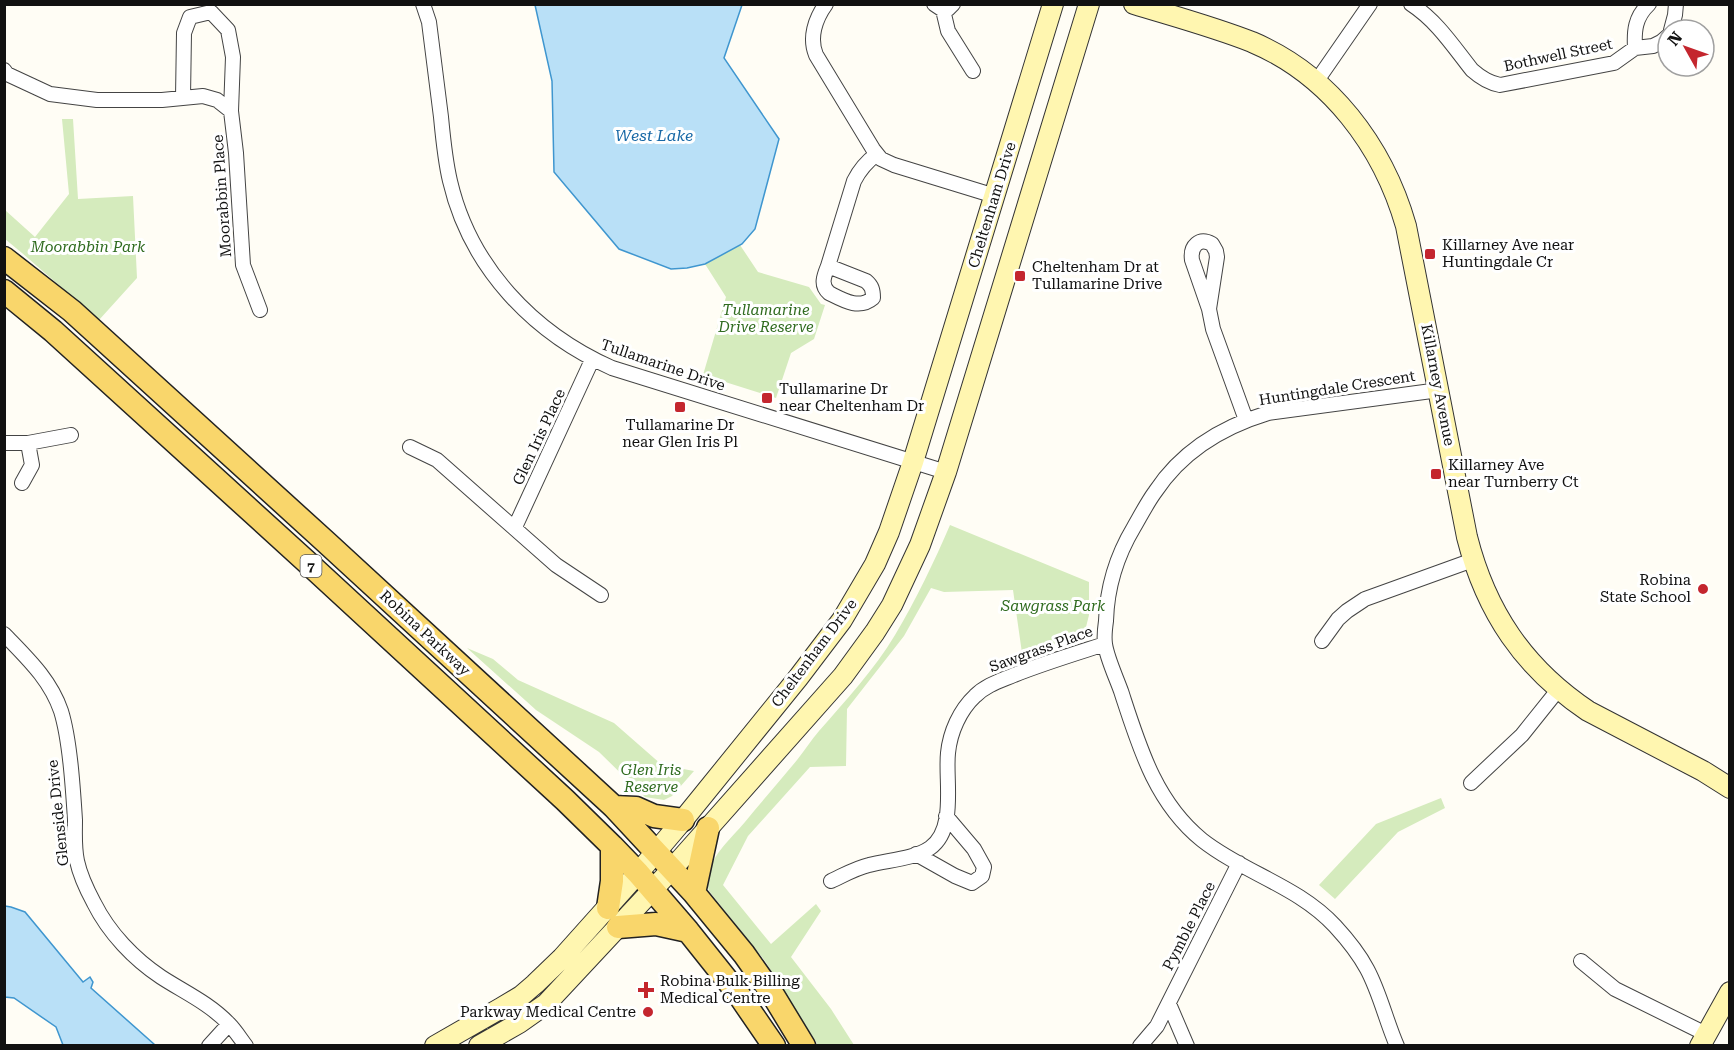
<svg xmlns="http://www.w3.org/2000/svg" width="1734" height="1050" font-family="'Roboto Serif',serif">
<rect width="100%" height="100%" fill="#fffdf5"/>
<path fill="#d5ebbd" d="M62 119H73L78 199 133 196 137 278 99 320 22 253 5 239V210L35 237 69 194Z
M740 245 758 272 809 287 821 304 825 305 814 339 791 353 776 398 703 375 726 297 705 264Z
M950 525 1089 582V615L1086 627 1077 637 1022 653 1013 590 944 592 931 588 904 636 847 709 846 766 810 767 748 836 723 885 771 944 816 904 821 911 791 957 831 1009 854 1045H818L765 961 709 891C701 864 728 842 745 822 762 801 780 781 797 760 805 750 811 740 819 731 846 700 874 670 895 635 916 600 934 562 950 525Z
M467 648 493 659 518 680 614 723 662 765 694 771 672 796 664 800 645 797 599 752 536 710Z
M1441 798 1445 808 1398 832 1335 899 1319 885 1376 824Z"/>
<path fill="#b9e0f7" stroke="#3f96cf" stroke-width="1.5" d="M535 5H742L724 58 779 139 755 229 742 244 705 264 687 268 671 269 619 249 554 172 552 81Z
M5 906 11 907 25 912 83 982 90 977 93 982 91 988 155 1045H63L56 1027 14 998 5 997Z"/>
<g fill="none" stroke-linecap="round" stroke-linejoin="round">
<defs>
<path id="street" d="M423 4 429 22C433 53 437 85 441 117 443 138 445 160 450 181 470 267 533 333 612 368L946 472
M826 4C815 19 809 38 816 55L873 149 881 159 894 165 995 196
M934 4 943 10 948 9 953 4
M1411 4C1437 21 1453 46 1472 70 1481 78 1489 83 1500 85L1614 63 1635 48 1653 46 1661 42 1668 36
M943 10 948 31 973 71
M1671 30 1675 15 1676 4
M1635 48C1634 31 1635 17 1649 4
M4 70 7 74 50 94 97 100H162L203 96 217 100 231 111 236 153 243 265 260 310
M1316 82 1370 4
M183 97 184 33 190 17 211 12 228 30 233 57 231 111
M828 266C824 276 820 285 829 293 843 300 859 310 873 298 873 290 872 286 866 281L828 266 854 181C860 169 866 162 877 154
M1209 309 1217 257 1216 251 1212 244C1199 237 1190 246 1192 260L1209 309 1213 329 1246 420
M4 443H28L71 435
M410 447 437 460 556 565 601 595
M22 483 32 465 28 443
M515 527 592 360
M4 634C27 658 50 679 61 711 70 740 73 789 75 820 75 834 74 847 77 861 80 875 87 890 94 903 109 933 134 959 161 977 184 992 209 1003 229 1024 235 1030 240 1038 246 1046
M1322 641 1338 619 1347 611 1365 599 1473 560
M1471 783 1522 735 1558 690
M916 854 955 876 972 883 982 876 984 867 974 849 946 816
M831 881C844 875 856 868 869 865 888 860 914 859 930 848 957 829 945 780 948 753 950 732 960 710 975 696 986 685 1000 681 1014 675 1044 663 1074 654 1105 644
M1581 961 1615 989 1706 1034
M1169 1004 1187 1046
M209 1046 229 1024
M1140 1046 1157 1026 1239 863
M1397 1046C1386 1021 1380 993 1367 969 1359 954 1347 939 1335 926 1298 886 1244 873 1202 840 1155 802 1139 746 1121 691 1116 677 1107 658 1105 644 1104 637 1105 628 1106 621 1107 587 1116 557 1134 527 1141 515 1147 503 1155 492 1182 451 1222 427 1268 413L1439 390"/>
<path id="secondary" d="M1134 4C1173 16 1214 27 1252 42 1330 75 1383 146 1406 226L1467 537C1486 612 1524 668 1588 711L1703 771 1730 788
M435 1046 501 1008 521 996 535 984 562 958 638 873 683 820 798 678 842 620 875 564 889 532 913 462 1053 4
M479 1046 519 1023 546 1004 672 869 843 676 875 632 892 605 920 545 946 472 1089 4
M1700 1046 1730 992"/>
<path id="primary" d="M4 258 72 311 327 543 614 807 694 893 744 954 773 995 804 1046
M4 291 53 331 308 563 565 800 612 846 638 873 688 931 739 995 774 1046
M614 807 636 808 654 816 683 820
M694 893 708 828
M608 908 612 881V846
M618 927 656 924 688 931"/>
</defs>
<use href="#street" stroke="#444" stroke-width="16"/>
<use href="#secondary" stroke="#333" stroke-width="22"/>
<use href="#primary" stroke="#222" stroke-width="25"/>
<use href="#street" stroke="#fff" stroke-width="14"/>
<use href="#secondary" stroke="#fff6b0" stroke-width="20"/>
<use href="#primary" stroke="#f9d66b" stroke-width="22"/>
</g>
<g fill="#c4262e" stroke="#fff" stroke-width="2">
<rect x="1424" y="248" width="12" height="12" rx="3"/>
<rect x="1014" y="270" width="12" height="12" rx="3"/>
<rect x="761" y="392" width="12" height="12" rx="3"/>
<rect x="674" y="401" width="12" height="12" rx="3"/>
<rect x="1430" y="468" width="12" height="12" rx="3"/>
<circle cx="1703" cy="589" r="6"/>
<path d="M643 981h6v6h6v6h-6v6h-6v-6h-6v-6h6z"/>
<circle cx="648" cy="1012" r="6"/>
</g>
<g text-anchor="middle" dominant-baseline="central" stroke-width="6" stroke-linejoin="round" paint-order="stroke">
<rect fill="#fff" stroke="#585858" stroke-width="1.5" x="300.5" y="555" width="21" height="22" rx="4.5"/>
<g font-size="14" font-weight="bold" fill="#111">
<text x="311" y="566">7</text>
</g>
<g font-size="15" fill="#111" stroke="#fff">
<text transform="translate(1558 55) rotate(-12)">Bothwell Street</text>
<text transform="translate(222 196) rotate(-94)">Moorabbin Place</text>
<text transform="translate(992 205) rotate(-73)">Cheltenham Drive</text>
<text transform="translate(663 365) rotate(19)">Tullamarine Drive</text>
<text transform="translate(1438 385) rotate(79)">Killarney Avenue</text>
<text transform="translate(1337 388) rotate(-9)">Huntingdale Crescent</text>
<text transform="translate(539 437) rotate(-65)">Glen Iris Place</text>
<text transform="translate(425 633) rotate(43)">Robina Parkway</text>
<text transform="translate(1041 649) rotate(-20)">Sawgrass Place</text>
<text transform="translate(814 653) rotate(-53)">Cheltenham Drive</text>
<text transform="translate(58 813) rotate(-96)">Glenside Drive</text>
<text transform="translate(1189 926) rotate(-63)">Pymble Place</text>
</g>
<g font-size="15" fill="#111" stroke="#fff" text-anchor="start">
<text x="1442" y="245">Killarney Ave near<tspan x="1442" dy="17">Huntingdale Cr</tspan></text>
<text x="1032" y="267">Cheltenham Dr at<tspan x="1032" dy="17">Tullamarine Drive</tspan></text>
<text x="779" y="389">Tullamarine Dr<tspan x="779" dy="17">near Cheltenham Dr</tspan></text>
<text x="680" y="425" text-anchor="middle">Tullamarine Dr<tspan x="680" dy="17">near Glen Iris Pl</tspan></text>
<text x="1448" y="465">Killarney Ave<tspan x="1448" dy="17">near Turnberry Ct</tspan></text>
<text x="1691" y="580" text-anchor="end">Robina<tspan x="1691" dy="17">State School</tspan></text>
<text x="660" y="981">Robina Bulk Billing<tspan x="660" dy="17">Medical Centre</tspan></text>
<text x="636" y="1012" text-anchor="end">Parkway Medical Centre</text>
</g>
<g font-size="15" font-style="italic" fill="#2f6b1f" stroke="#fff">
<text x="88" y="247">Moorabbin Park</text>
<text x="766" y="310">Tullamarine<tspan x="766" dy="17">Drive Reserve</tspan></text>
<text x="1053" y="606">Sawgrass Park</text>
<text x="651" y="770">Glen Iris<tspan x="651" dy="17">Reserve</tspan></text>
</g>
<g font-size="16" font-style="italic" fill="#1768a6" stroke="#fff">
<text x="654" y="135">West Lake</text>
</g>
</g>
<rect width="1734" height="1050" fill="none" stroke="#111111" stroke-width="12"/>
<g transform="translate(1686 48) rotate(310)"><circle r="28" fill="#ffffff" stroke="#a0a0a0" stroke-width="1.5"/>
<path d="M0-4.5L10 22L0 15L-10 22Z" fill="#c4262e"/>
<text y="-9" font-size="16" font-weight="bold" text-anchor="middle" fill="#111111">N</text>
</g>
</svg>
